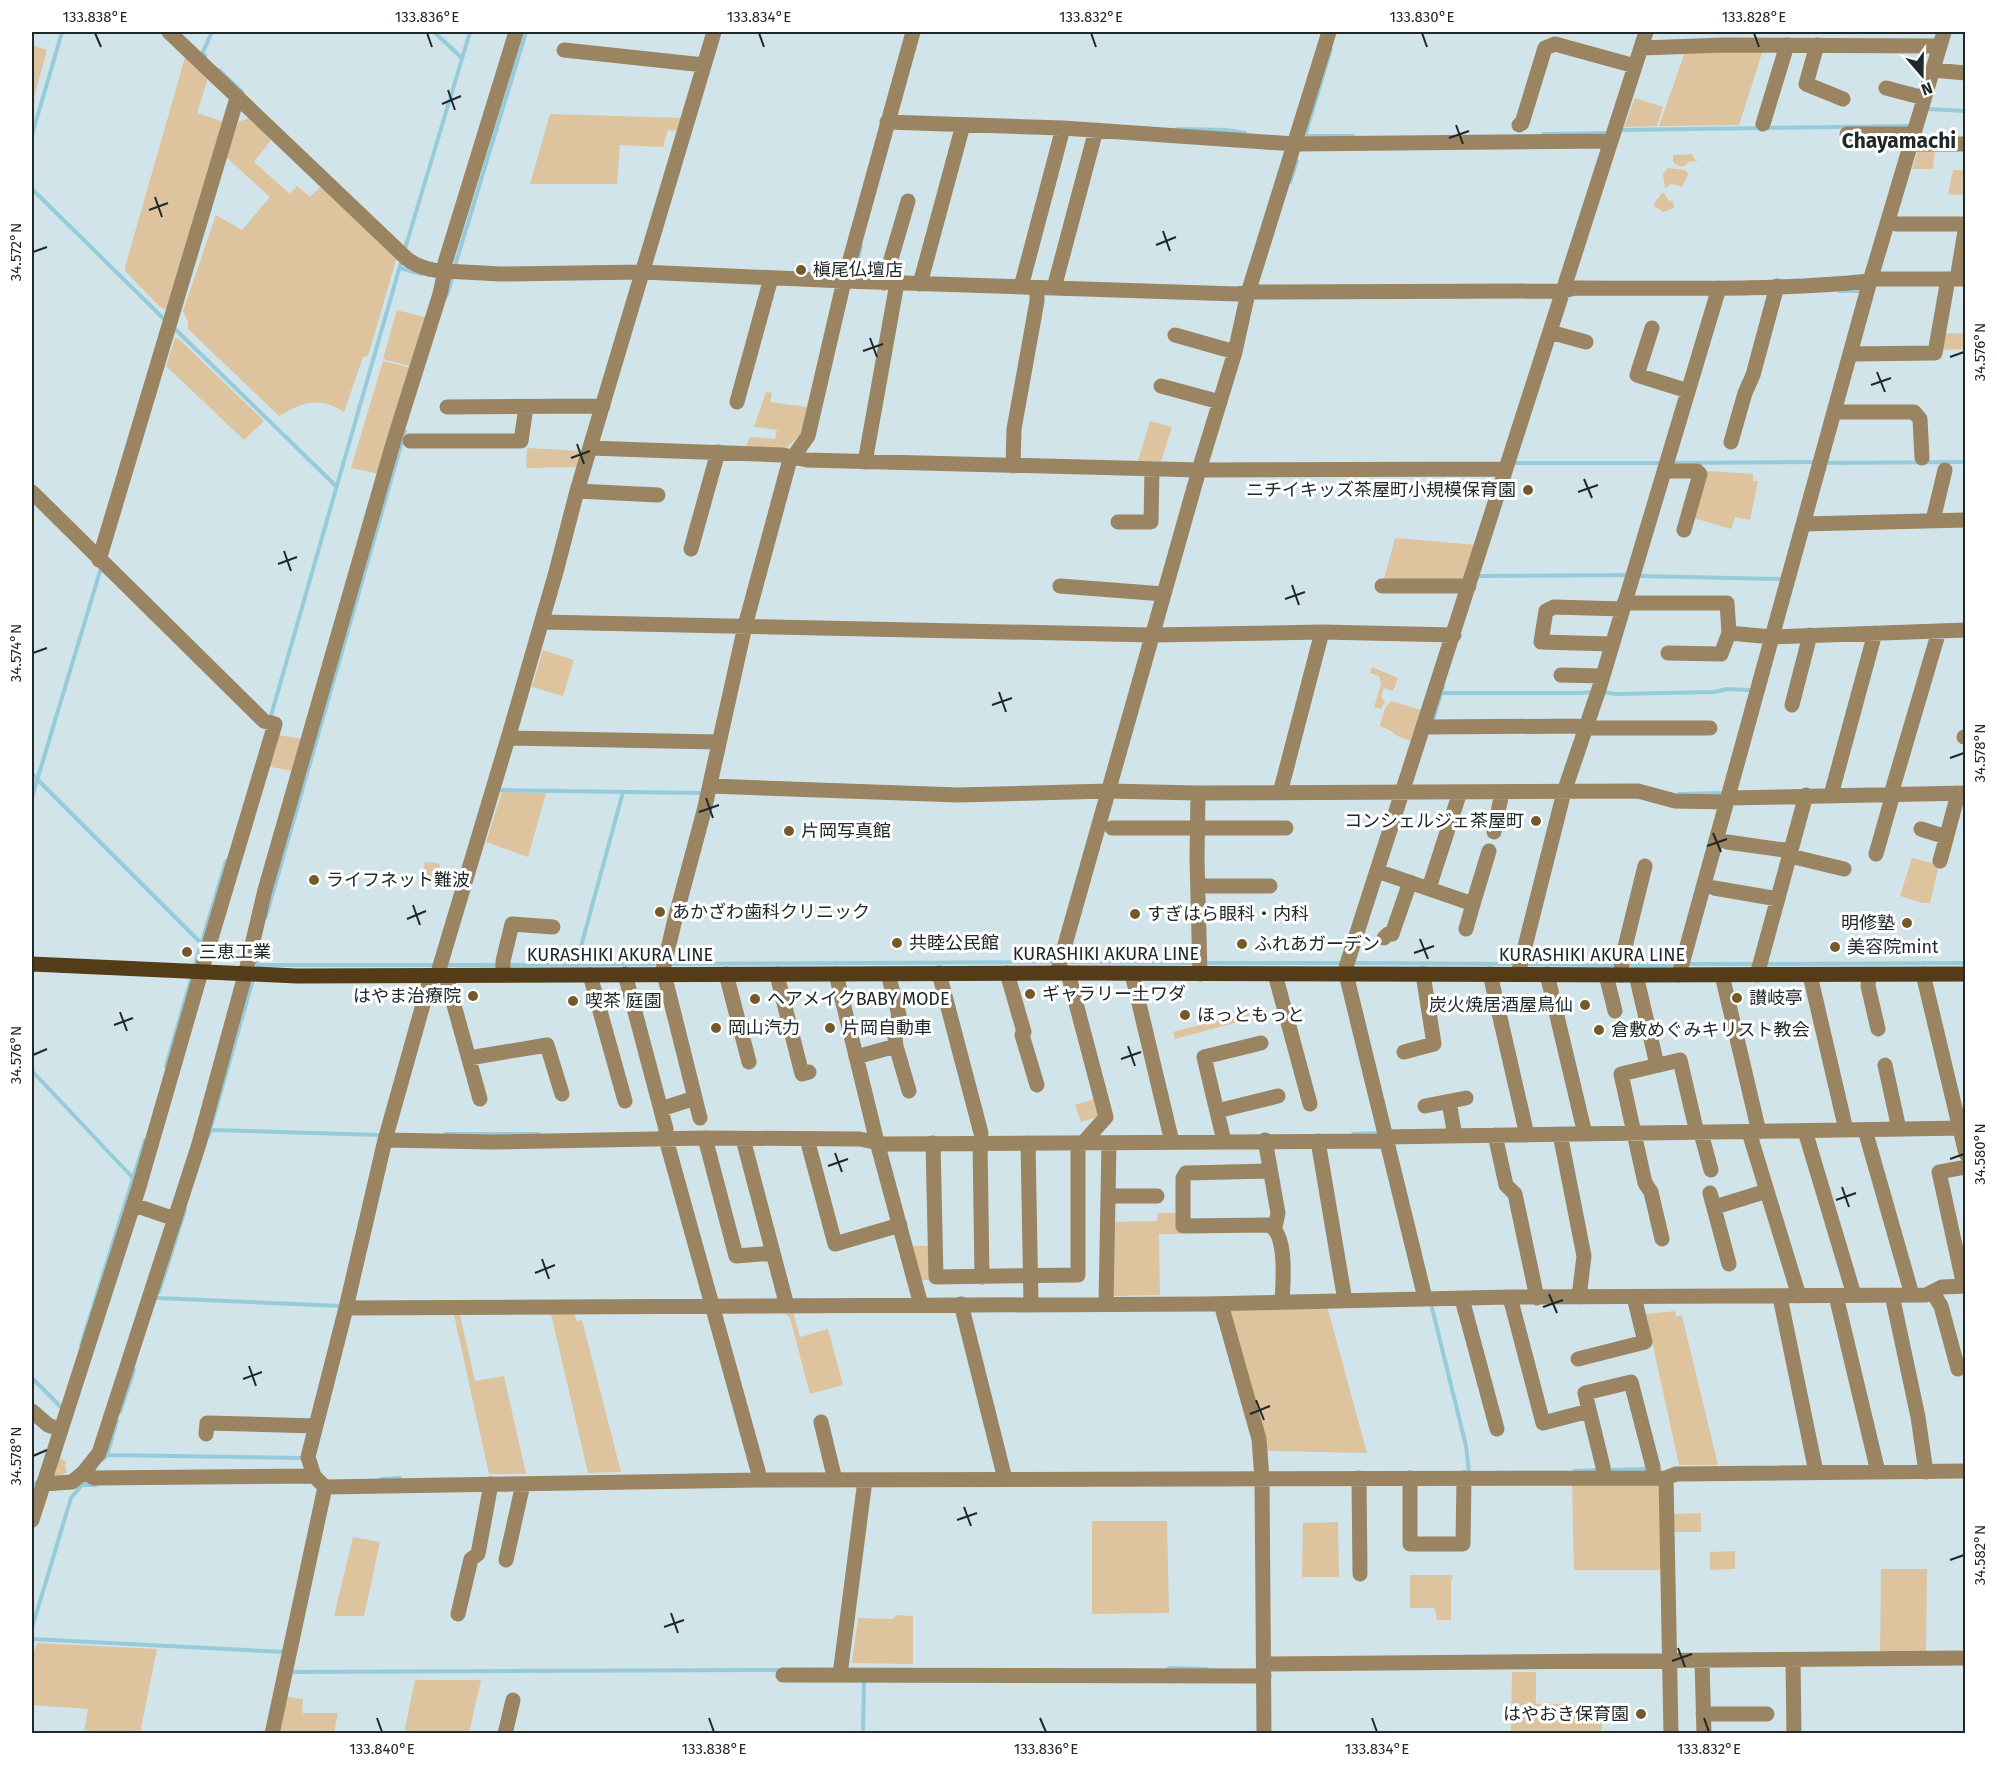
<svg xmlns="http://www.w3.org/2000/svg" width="1997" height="1765" font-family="'Fira Sans','Noto Sans JP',sans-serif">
<rect width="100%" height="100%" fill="#d1e4ea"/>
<path fill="#ddc49e" d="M32 45 47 50 32 105Z
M1763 50 1739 125 1659 126 1685 52Z
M186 54 209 75 197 113 224 122 170 312 160 307 126 272 125 267Z
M1635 98 1663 107 1657 126 1624 127Z
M550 114 683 118 679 131 668 130 663 147 620 145 617 184H530Z
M249 118 271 140 254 162 290 194 297 186 310 197 323 184 397 257 368 356 363 357 344 412C319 396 304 401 279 416L188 329V322L183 311 216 215 242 230 270 197 226 157 238 122Z
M1918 150H1935L1933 169H1912Z
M1692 154 1694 159 1698 161 1688 162 1685 166H1679L1673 162V155Z
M1668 168 1685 170 1688 174 1682 187 1672 184 1665 188 1663 174Z
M1953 170H1965V195L1948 194Z
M1662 193H1664L1668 200 1673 202 1674 208 1663 212 1653 205Z
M397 310 428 318 413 367 383 359Z
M1943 333 1965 334V349L1940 350Z
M175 338 179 339 264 421 244 440 166 366Z
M383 361 412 368 380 474 351 468Z
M766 392 772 393 770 402 807 407 802 434 786 448 746 446 750 437 775 439 777 430 754 427Z
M1150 421 1172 427 1161 461H1138Z
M527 448 585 451 580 467 526 468Z
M1708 471 1753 474V481H1758L1750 520 1735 517 1731 529 1694 518Z
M1395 538 1477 545 1465 580 1384 579Z
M543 650 574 660 563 696 532 687Z
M1372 667 1398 678 1393 691 1384 688 1381 697 1385 702 1381 709 1374 707 1381 685 1379 676 1370 673Z
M1391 701 1424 711 1413 742 1395 735 1393 732 1380 726 1385 708Z
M277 735 304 739 296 772 267 766Z
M502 792 546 793 528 857 486 842Z
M1912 858 1939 865 1930 903H1923L1900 896Z
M425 862 439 863 440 867 435 886 422 882Z
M1256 1010 1257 1017 1175 1039 1173 1032Z
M1097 1098 1099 1116 1081 1122 1075 1105Z
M1158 1213H1180V1234H1159L1160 1295 1111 1296V1222L1157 1221Z
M912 1246H931L932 1280H921Z
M1327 1306 1367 1453 1265 1451 1228 1312 1233 1307Z
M1675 1311 1676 1316H1682L1718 1465H1679L1646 1314Z
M784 1312H793L800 1337 828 1329 843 1385 810 1394 790 1318Z
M574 1313 577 1321 582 1320 621 1472 588 1473 551 1314Z
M454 1315H460L475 1381 504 1376 526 1474H489Z
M60 1458 66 1462 65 1468 67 1472 59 1477 54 1475 55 1460Z
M1572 1484 1660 1485 1664 1570H1574Z
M1701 1513V1532H1674V1514Z
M1092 1521H1167L1169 1613 1092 1614Z
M1338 1522 1339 1577H1302L1303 1523Z
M353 1537 380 1542 364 1616H334Z
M1735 1551V1569L1710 1570V1552Z
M1881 1569H1927L1926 1655 1875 1656 1880 1650Z
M1410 1575H1453L1451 1581V1620H1437L1435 1609 1433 1608H1410Z
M896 1615 913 1616V1664L852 1663 858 1618 893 1619Z
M37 1643 157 1649 140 1733H84L88 1709 32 1705V1659Z
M1512 1672H1536V1704H1568L1569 1706 1604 1705 1601 1733H1511Z
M415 1680H481L469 1733H404Z
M284 1696 303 1699 302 1713H338L334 1733 276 1734Z"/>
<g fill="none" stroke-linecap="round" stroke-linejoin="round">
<path stroke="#95cbdb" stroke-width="4" d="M434 32 462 58
M205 56 202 54 212 32
M219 70 242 92
M1927 109 1966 111
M1178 129 1226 130 1245 133
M1621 130 1911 126
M1543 134 1611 133
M32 135 62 32
M1305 136H1353
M1305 136 1331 49
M1290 182 1297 161
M32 189 166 321
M404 252 470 32
M400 268 421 274
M454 269 526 32
M855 272 861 246
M1839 291H1865
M447 295 453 276
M174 328 336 486
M1513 463H1662
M1669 463 1815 462
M1822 463 1966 462
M1479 576 1628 575
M1638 576 1782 579
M1601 692 1616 694 1714 692 1727 689 1749 690
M1442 693H1580L1593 692
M270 719 402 259
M1432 723 1443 687
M32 774 201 943
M499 790 699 793
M1679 794 1723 793
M32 797 101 568
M266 917 405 431
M256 956V960L259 968
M1067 962 1195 963
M1203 963H1340
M1355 963 1518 964
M668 964 1054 962
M1525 964 1617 965
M1687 964H1755
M1765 964 1966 963
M259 965H435
M446 965H498
M506 965 660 964
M576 965 623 792
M1624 965H1677
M194 968 226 861
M166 1066 192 976
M32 1071 133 1178
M211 1130 380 1135
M445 1134H539
M1353 1134 1379 1133
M208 1137 252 983
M159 1292 185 1210
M157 1298 341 1306
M1432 1308 1466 1446 1469 1472
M81 1345 145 1140
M32 1378 61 1407
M120 1412 134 1370
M107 1455 303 1458
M103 1459 107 1455 117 1421
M1607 1470 1648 1469
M1574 1471 1600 1470
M381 1479 400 1478
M81 1485H96
M32 1497 36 1483
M32 1628 71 1498 87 1479
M32 1639 285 1652
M1169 1668 1207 1669
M290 1672 781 1670
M863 1734 864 1680"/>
<path stroke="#9a8462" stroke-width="15" d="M169 32 407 259C418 267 431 271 445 271L440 294 394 440 265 890 245 975 199 1144 99 1453 84 1472 94 1478 314 1476
M516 32 445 263V271L501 274 642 272 844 281 1237 294 1254 292 1563 291 1575 288C1673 288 1773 291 1870 281L1875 279H1966
M1817 45 1806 84 1843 99
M1641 48 1725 45 1939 46
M564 50 704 65
M1932 70 1966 73
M1886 88 1924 98
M887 122 1063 128 1295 144 1611 141
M1763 124 1787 45
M1519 125 1522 123 1545 48 1555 44 1635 66
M1847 134H1913
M1911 144H1966
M1888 221 1896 224H1966
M1957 279 1966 225
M884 283 908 201
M920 284 963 125
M1021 287 1063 128
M1054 288 1096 130
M1652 328 1637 375 1688 391
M1550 332 1586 342
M1175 335 1235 352
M1851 354 1935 353 1948 279
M1161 386 1220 402
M737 402 771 278
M447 407 603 406
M1835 412H1914L1920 419 1922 458
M410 441H521L526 407
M1731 442 1745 393 1753 375 1777 286
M590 448 783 455 807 460 1199 470 1506 469
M865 462 897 283
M1013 466 1014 429 1037 301V288
M1664 471H1697L1700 474 1684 530
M577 491 658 495
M32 492 264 721 275 724 201 972 139 1187 32 1520
M1933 520 1945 470
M1118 522H1151L1152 469
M1804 524 1966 520
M691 549 718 452
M99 560 237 98
M1060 586 1164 594
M1382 586H1469
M1624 603H1727L1729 633 1772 637 1966 630
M542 622 1152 635
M1152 635 1322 632 1454 635
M1612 644 1541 642 1546 611 1554 607 1623 609
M1668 653 1721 654 1729 633
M1561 675 1602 676
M1792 705 1810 635
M1424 727 1586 726
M1586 728H1710
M1964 737H1966
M508 738 719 742
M710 786 958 795 1108 791 1198 793 1638 791 1675 801 1727 802
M1198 793 1197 858 1200 974
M1280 793 1322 632
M1891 794 1939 631
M1831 795 1875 633
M1728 798 1966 793
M1112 828H1286
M1921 829 1946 837
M1494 832 1502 792
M1727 842 1791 851
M1876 854 1893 794
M1790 856 1844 869
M1940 861 1957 798 1956 793
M1377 871 1473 904 1489 851
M1198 886H1270
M1429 888 1460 792
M1714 888 1778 899
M1466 929 1473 904
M1384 938 1388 934H1392L1410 882
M939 973 981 1133
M1007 973 1024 1032 1022 1035 1037 1085
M1057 973 1199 470 1235 352 1248 293 1329 32
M1068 973 1106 1117 1083 1143
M625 974 666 1129V1139L758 1471 759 1480
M662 974 675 919 704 811 745 626 789 463 808 436 844 281 913 32
M664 974 700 1118
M726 974 749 1062
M778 974 779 983 802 1074 809 1072
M836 974 877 1142 921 1305
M888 974 899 1015 894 1029 896 1046
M1132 974 1172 1142
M1275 974 1310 1104
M1490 974 1527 1135
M1518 974 1564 792 1599 689 1719 288
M1547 974 1585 1134
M1923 974 1966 1154
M503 975V961L512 924 553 927
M590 975 625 1101
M1606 975 1615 1011
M1621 975 1622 959 1645 866
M1636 975 1657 1065
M1679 975 1870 281 1944 32
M1722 975 1759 1132
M1757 975 1806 795
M1810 975 1846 1130
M1869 975 1868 986 1878 1029
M431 976 385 1140 346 1308 308 1457 314 1476 325 1487 759 1480 1666 1478 1676 1474 1966 1471
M437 976 509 735 556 572 577 491 714 32
M446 976 480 1099
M1404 1052 1434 1044 1423 974
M856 1057 896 1046 909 1091
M469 1058 547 1045 562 1094
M1885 1065 1899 1129
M1449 1102 1455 1136
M1425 1106 1466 1098
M661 1109 695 1098
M1217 1111 1278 1096
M1865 1130 1912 1295
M1805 1131 1854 1295
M1749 1132 1799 1296
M1701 1133 1711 1170
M1560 1134 1584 1256 1579 1297
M1495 1135 1506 1185 1515 1194 1537 1298
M705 1138 736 1256 773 1253
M743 1139 787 1306
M807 1139 835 1244 900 1225
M385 1140 492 1142 705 1138 860 1139 884 1144 1381 1141 1385 1137 1966 1128
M1265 1140 1278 1213 1275 1227
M1224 1141 1204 1057 1261 1043
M1318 1141 1345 1301
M980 1142 982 1277
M933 1143 936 1277 1078 1275V1143
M1028 1143 1031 1304
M1270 1171 1186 1173 1183 1178V1226L1268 1225C1288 1232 1283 1283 1282 1302
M1710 1193 1729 1264
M1108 1196H1157
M134 1205 175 1219
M1715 1207 1767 1191
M1662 1239 1651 1192 1645 1183 1621 1074 1680 1060 1697 1133
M1964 1286 1939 1172 1966 1167
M1933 1293 1941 1306 1958 1369
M1892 1295 1918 1417 1926 1472
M1836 1296 1878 1472
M1510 1297 1543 1423 1589 1411
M1780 1297 1816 1472
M1425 1298 1346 974V967L1646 32
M1462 1299 1497 1429
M961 1304 1005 1479
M1106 1304 1109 1143
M1221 1304 1259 1439 1262 1479 1264 1734
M346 1308 1205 1304 1510 1297 1926 1295 1942 1287 1966 1286
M1578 1359 1645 1342 1634 1297
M32 1411 48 1425 61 1430
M821 1422 835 1480
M206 1434 207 1423 316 1426
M1359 1478 1360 1574
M1410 1478V1544H1463L1464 1478
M1604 1478 1603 1467 1585 1393 1631 1382 1653 1467 1654 1478
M1666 1478 1671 1734
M43 1484 72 1482 84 1472
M506 1560 523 1484
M458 1614 471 1559 478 1554 491 1484
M1793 1660 1794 1734
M1702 1661 1704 1734
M1264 1664 1966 1658
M783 1675 1264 1676
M840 1675 865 1480
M1703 1714H1767
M272 1734 325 1487
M505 1734 513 1700"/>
<path stroke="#533c17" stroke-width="15" d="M32 964 297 976 1068 973 1636 975 1966 974"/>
</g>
<path fill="none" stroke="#20282a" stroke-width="2" d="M95 33 101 47M427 33 432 47M759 33 764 47M1091 33 1096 47M1422 33 1427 47M1754 33 1759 47M448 90 455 110M442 104 461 96M1456 125 1463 144M1449 138 1469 131M155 197 162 217M149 210 168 203M1163 231 1170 251M1156 245 1176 237M33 252 47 247M870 338 877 357M863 351 883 344M1950 357 1964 352M1877 372 1885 392M1871 385 1891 378M577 444 584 464M571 458 590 451M1584 479 1592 498M1578 492 1598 485M284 551 291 571M278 564 297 557M1292 585 1299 605M1285 599 1305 592M33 653 47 648M999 692 1006 712M992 705 1012 698M1950 758 1964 753M706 798 713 818M699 812 719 805M1713 833 1721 852M1707 846 1727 839M413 905 420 925M407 919 426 911M1420 939 1428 959M1414 953 1434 946M120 1012 127 1031M114 1025 133 1018M1128 1046 1135 1066M33 1055 47 1049M1121 1059 1141 1052M835 1153 842 1172M1950 1159 1964 1154M828 1166 848 1159M1842 1187 1849 1207M1836 1200 1856 1193M542 1259 549 1279M535 1273 555 1265M1549 1294 1557 1313M1543 1307 1563 1300M249 1366 256 1386M243 1379 262 1372M1256 1400 1264 1420M1250 1414 1270 1406M33 1456 47 1450M964 1507 971 1526M957 1520 977 1513M1950 1560 1964 1555M671 1613 678 1633M664 1627 684 1620M1678 1648 1685 1667M1672 1661 1692 1654M377 1718 382 1732M709 1718 714 1732M1040 1718 1046 1732M1372 1718 1377 1732M1704 1718 1709 1732"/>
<g fill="#74592b" stroke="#fff" stroke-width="2">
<circle cx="801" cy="270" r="6"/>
<circle cx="1528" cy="490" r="6"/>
<circle cx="1536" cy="821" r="6"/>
<circle cx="789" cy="831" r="6"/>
<circle cx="314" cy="880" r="6"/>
<circle cx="660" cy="912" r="6"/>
<circle cx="1135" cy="914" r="6"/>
<circle cx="1907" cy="923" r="6"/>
<circle cx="897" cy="943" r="6"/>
<circle cx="1242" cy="944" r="6"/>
<circle cx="1835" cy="947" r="6"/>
<circle cx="187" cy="952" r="6"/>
<circle cx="1030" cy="994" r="6"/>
<circle cx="473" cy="996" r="6"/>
<circle cx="1737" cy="998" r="6"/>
<circle cx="755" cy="999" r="6"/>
<circle cx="573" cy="1001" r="6"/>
<circle cx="1585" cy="1005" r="6"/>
<circle cx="1185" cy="1015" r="6"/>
<circle cx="716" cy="1028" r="6"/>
<circle cx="830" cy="1028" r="6"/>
<circle cx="1599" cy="1030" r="6"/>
<circle cx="1641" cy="1714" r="6"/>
</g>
<g text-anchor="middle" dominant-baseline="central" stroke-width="6" stroke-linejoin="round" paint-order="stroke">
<g font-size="18" fill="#20282a" stroke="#fff" text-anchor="start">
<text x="813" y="270">槇尾仏壇店</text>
<text x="1516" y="490" text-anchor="end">ニチイキッズ茶屋町小規模保育園</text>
<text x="1524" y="821" text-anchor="end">コンシェルジェ茶屋町</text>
<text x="801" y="831">片岡写真館</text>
<text x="326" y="880">ライフネット難波</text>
<text x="672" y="912">あかざわ歯科クリニック</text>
<text x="1147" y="914">すぎはら眼科・内科</text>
<text x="1895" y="923" text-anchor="end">明修塾</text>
<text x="909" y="943">共睦公民館</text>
<text x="1254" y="944">ふれあガーデン</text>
<text x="1847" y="947">美容院mint</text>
<text x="199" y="952">三恵工業</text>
<text x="1042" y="994">ギャラリー土ワダ</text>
<text x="461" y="996" text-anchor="end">はやま治療院</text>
<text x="1749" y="998">讃岐亭</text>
<text x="767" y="999">ヘアメイクBABY MODE</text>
<text x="585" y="1001">喫茶 庭園</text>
<text x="1573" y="1005" text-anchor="end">炭火焼居酒屋鳥仙</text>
<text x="1197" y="1015">ほっともっと</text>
<text x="728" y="1028">岡山汽力</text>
<text x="842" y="1028">片岡自動車</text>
<text x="1611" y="1030">倉敷めぐみキリスト教会</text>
<text x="1629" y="1714" text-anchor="end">はやおき保育園</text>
</g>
<g font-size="18" fill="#20282a" stroke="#fff">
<text x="1106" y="954">KURASHIKI AKURA LINE</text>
<text x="620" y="955">KURASHIKI AKURA LINE</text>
<text x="1592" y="955">KURASHIKI AKURA LINE</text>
</g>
<g font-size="21" font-weight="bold" fill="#20282a" stroke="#fff">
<text x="1899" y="141">Chayamachi</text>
</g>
</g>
<rect width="1997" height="1765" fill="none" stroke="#ffffff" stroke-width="66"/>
<g transform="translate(1922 75) rotate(160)" stroke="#ffffff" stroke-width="4.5" paint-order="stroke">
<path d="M0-4.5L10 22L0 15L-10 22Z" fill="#20282a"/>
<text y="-9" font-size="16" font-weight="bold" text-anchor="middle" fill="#20282a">N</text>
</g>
<rect x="33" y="33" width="1931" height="1699" fill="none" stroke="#20282a" stroke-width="2"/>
<g font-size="15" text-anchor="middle" fill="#20282a">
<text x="95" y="22">133.838°E</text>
<text x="427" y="22">133.836°E</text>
<text x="759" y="22">133.834°E</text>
<text x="1091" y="22">133.832°E</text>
<text x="1422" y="22">133.830°E</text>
<text x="1754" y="22">133.828°E</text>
<text transform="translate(16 252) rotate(-90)" y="5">34.572°N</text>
<text transform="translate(1980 352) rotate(-90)" y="5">34.576°N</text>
<text transform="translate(16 653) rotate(-90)" y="5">34.574°N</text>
<text transform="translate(1980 753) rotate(-90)" y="5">34.578°N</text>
<text transform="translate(16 1055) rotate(-90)" y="5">34.576°N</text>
<text transform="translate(1980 1154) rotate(-90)" y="5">34.580°N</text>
<text transform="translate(16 1456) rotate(-90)" y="5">34.578°N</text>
<text transform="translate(1980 1555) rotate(-90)" y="5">34.582°N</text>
<text x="382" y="1754">133.840°E</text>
<text x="714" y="1754">133.838°E</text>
<text x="1046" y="1754">133.836°E</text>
<text x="1377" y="1754">133.834°E</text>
<text x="1709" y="1754">133.832°E</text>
</g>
</svg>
